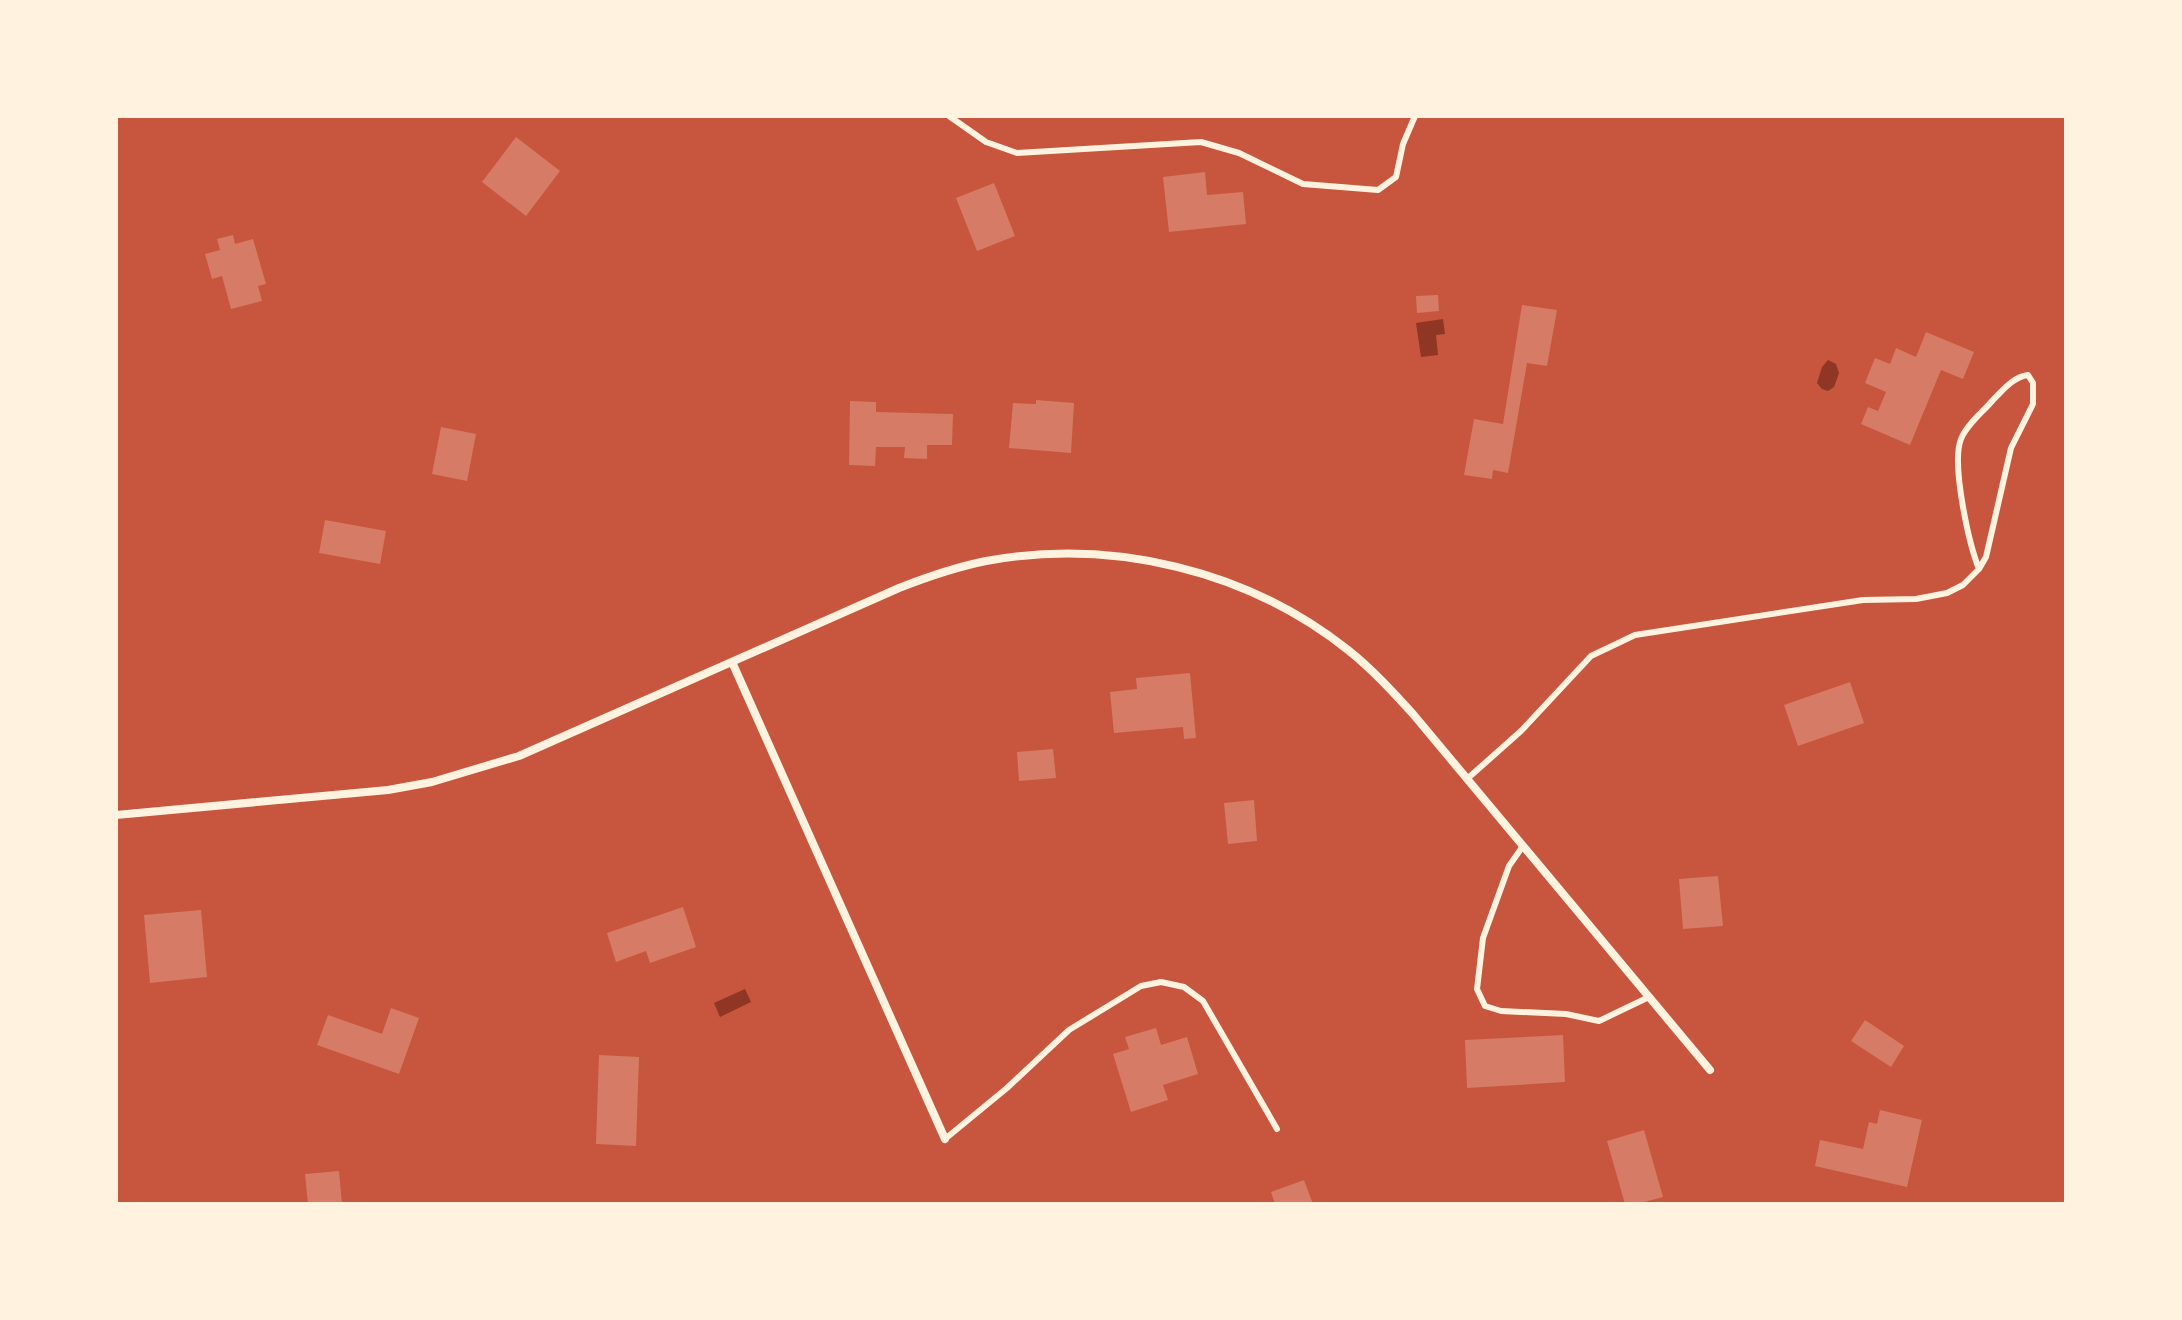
<svg xmlns="http://www.w3.org/2000/svg" width="2182" height="1320" font-family="'IBM Plex Serif',serif">
<rect width="100%" height="100%" fill="#c8553d"/>
<path fill="#8f3625" d="M1443 319 1445 334 1436 335 1438 355 1421 357 1416 323Z
M1828 360 1836 364 1839 373 1834 387 1828 391 1822 389 1817 383 1822 367Z
M745 989 751 1002 720 1017 714 1003Z"/>
<path fill="#d67c66" d="M516 137 560 171 526 216 482 182Z
M1205 172 1207 195 1243 192 1246 224 1169 232 1163 177Z
M994 183 1015 236 977 251 956 198Z
M233 235 235 244 253 239 266 284 258 286 262 301 231 309 222 276 212 279 205 254 220 250 217 239Z
M1438 295 1439 311 1417 313 1416 296Z
M1522 305 1557 310 1547 366 1527 363 1508 473 1493 470 1492 479 1464 475 1474 419 1503 424Z
M1926 332 1974 352 1963 379 1941 370 1910 445 1861 424 1868 407 1878 411 1886 392 1865 383 1875 358 1890 364 1896 348 1916 357Z
M1036 400 1074 403 1071 453 1009 448 1013 403 1036 404Z
M850 401 876 402V412L953 414 952 445H927V459L904 458 905 447H876L875 466 849 465Z
M441 427 476 434 467 481 432 474Z
M325 520 386 531 380 564 319 553Z
M1190 673 1196 738 1184 739 1183 727 1114 733 1110 692 1137 689 1136 678Z
M1850 682 1864 723 1798 746 1784 705Z
M1053 749 1056 778 1019 781 1017 752Z
M1254 800 1257 841 1228 844 1224 803Z
M1718 876 1723 926 1683 929 1679 879Z
M683 907 696 947 650 963 646 951 616 962 607 933Z
M201 910 207 977 150 983 144 915Z
M391 1008 419 1018 399 1074 317 1045 328 1015 382 1034Z
M1865 1020 1904 1046 1891 1067 1851 1041Z
M1156 1028 1161 1045 1187 1037 1198 1074 1163 1085 1168 1100 1131 1112 1113 1054 1129 1049 1125 1037Z
M1563 1035 1565 1082 1467 1088 1465 1040Z
M599 1055 639 1057 636 1146 596 1144Z
M1880 1110 1922 1120 1907 1187 1815 1166 1820 1140 1863 1149 1869 1122 1877 1124Z
M1644 1130 1663 1197 1637 1204H1625L1607 1141Z
M339 1171 342 1204H308L305 1174Z
M1304 1180 1313 1204H1275L1271 1192Z"/>
<g fill="none" stroke-linecap="round" stroke-linejoin="round">
<path stroke="#fff3e0" stroke-width="6" d="M949 116 986 142 1017 153 1201 142 1239 153 1303 184 1378 190 1396 177 1403 144 1415 116
M1467 779 1521 731 1591 656 1635 635 1863 600 1916 599 1947 593 1963 585 1979 569 1986 557 2011 448 2033 404V383L2028 375C2013 377 2003 390 1993 400 1983 412 1967 424 1961 439 1951 464 1969 544 1979 569
M1523 846 1509 866 1483 938 1477 989 1485 1006 1501 1011 1566 1014 1599 1021 1649 997
M945 1139 1007 1088 1069 1030 1141 986 1161 982 1184 987 1203 1001 1277 1129"/>
<path stroke="#fff3e0" stroke-width="8" d="M732 662 945 1139
M116 815 388 790 432 782 519 756 899 588C927 577 956 567 986 561 1113 538 1247 570 1348 650 1372 669 1393 692 1413 714L1710 1070"/>
</g>
<rect width="2182" height="1320" fill="none" stroke="#fff3e0" stroke-width="236"/>
</svg>
